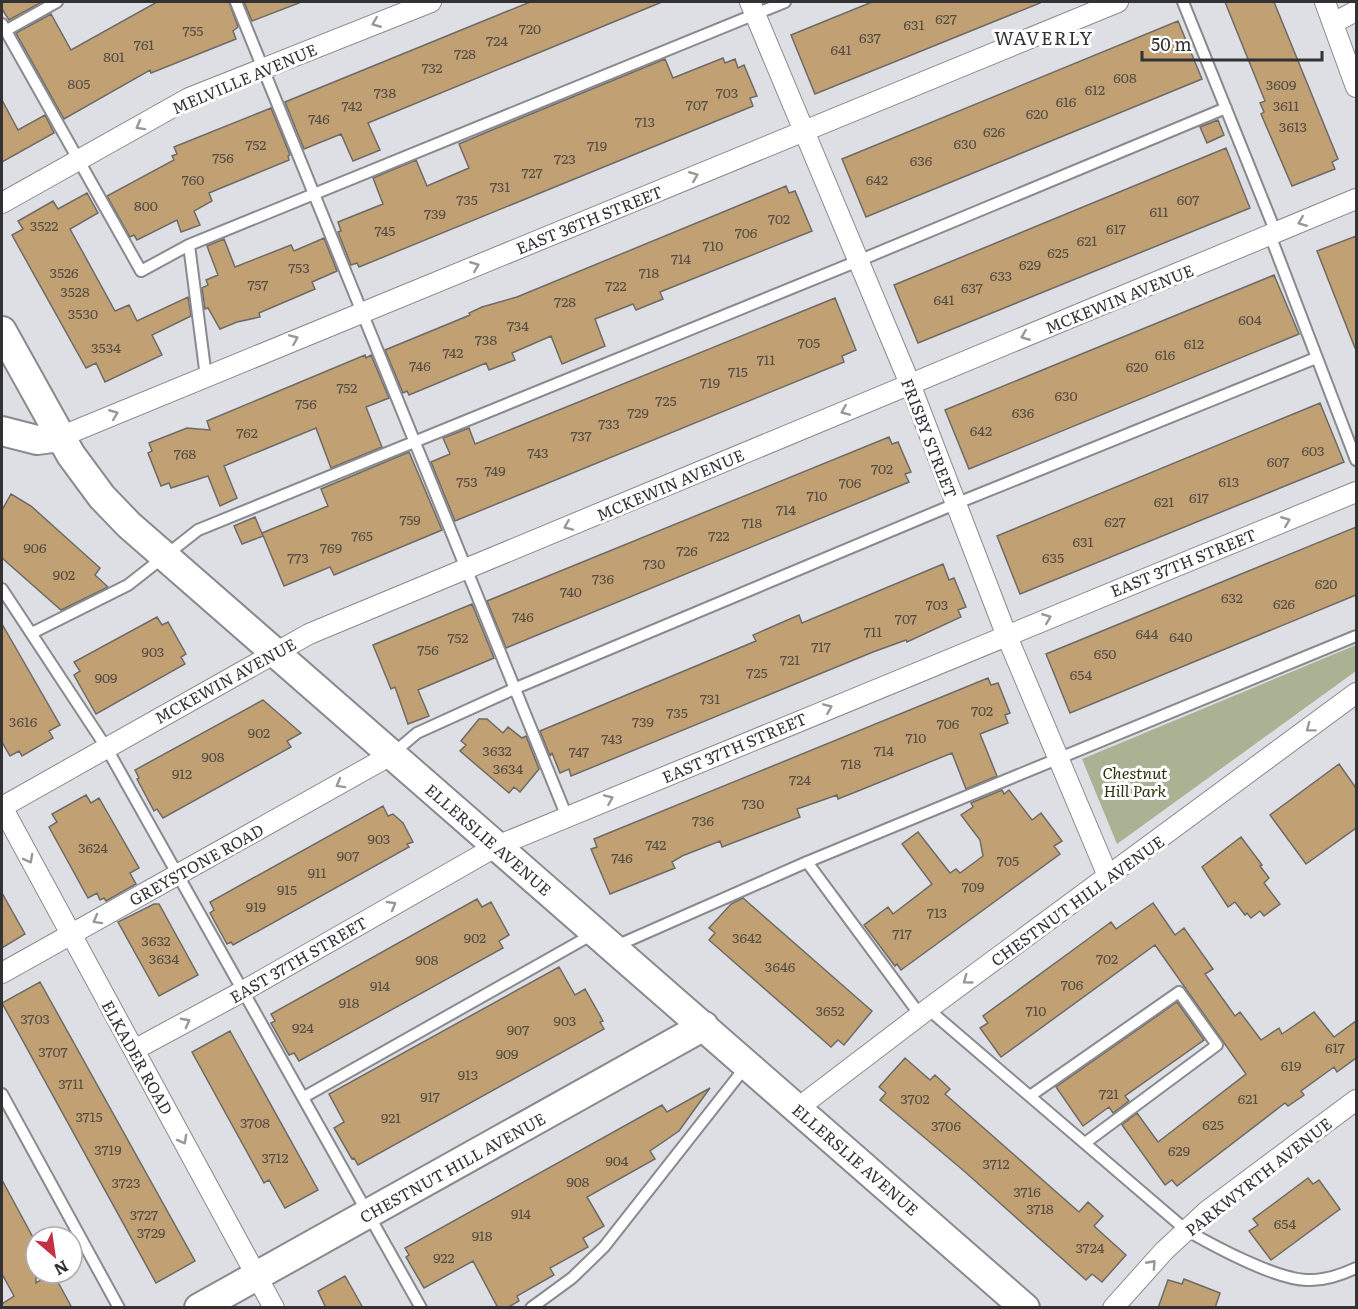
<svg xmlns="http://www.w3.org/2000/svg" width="1358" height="1309" font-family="Literata,serif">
<rect width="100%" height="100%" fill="#dddfe4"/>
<path fill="#a9b292" d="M1356 645V671L1117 844 1082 759Z"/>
<path fill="#c1a073" stroke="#6e6b66" stroke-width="1.5" d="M2 2H42L9 20 2 9Z
M157 2H229L238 27 233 31 236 39 151 73 150 70 64 119 16 33 51 14 71 50Z
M244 2H299V3L252 21Z
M530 2H662L368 123 380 150 353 161 341 134 304 149 285 102Z
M872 2H1040V3L815 94 791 35Z
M1225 2H1274L1338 159 1332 162 1335 169 1292 186 1261 114 1264 112 1260 103 1265 101Z
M1178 21 1202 79 866 217 842 159Z
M723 58 725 63 735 59 738 68 744 65 757 96 750 98 753 106 359 267 357 263 351 265 338 232 341 231 338 222 383 204 373 178 416 160 427 186 469 168 459 144 492 130 665 59 673 78Z
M2 100 18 130 45 115 54 133 2 162Z
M271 108 290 155 288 156 289 160 209 193 212 201 194 211 200 225 181 232 177 220 137 240 134 235 130 237 107 196 174 160 172 156 177 154 174 147Z
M1218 120 1224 135 1207 143 1200 127Z
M1226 148 1250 208 918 343 894 285Z
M786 186 789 193 795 191 812 231 660 292 663 299 636 310 633 304 595 319 605 346 562 364 551 336 512 353 515 360 489 370 486 363 409 395 407 391 403 393 385 350 470 315 469 313 482 307 517 297Z
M87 193 98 213 70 229 115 311 129 305 137 321 188 297 191 316 152 335 162 355 105 382 96 363 86 368 12 235 23 229 18 221 53 201 58 209Z
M1356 236V348H1355L1317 251Z
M324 238 337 271 312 282 315 289 259 313 260 317 237 322 220 329 208 308 205 309 202 288 208 285 206 280 218 275 207 246 224 239 235 267 291 245 294 251Z
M1274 275 1299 334 969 469 945 410Z
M835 298 856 350 842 356 844 362 455 521 431 462 450 454 443 438 469 428 475 444Z
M365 355 366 358 371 355 389 398 366 407 382 447 331 468 316 428 224 466 237 498 220 506 208 476 171 488 169 483 161 486 148 453 152 451 149 443 187 428 210 430 207 421Z
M1320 403 1344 462 1020 594 997 536Z
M889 437 892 444 898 442 911 472 905 474 909 482 506 648 487 601Z
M409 452 442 530 334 575 330 567 284 586 262 533 328 506 321 489Z
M11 494 31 506 100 568 95 575 108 587 61 610 2 558V510Z
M255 517 263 536 242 544 234 526Z
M1356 527V595L1070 713 1046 654Z
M943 564 949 580 954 578 966 607 958 610 961 617 907 642 906 640 873 652 571 776 569 769 560 773 552 753 550 756 540 731 756 641 753 635 799 615 802 623Z
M472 604 494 658 418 690 429 716 408 724 395 687 391 689 373 645Z
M157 617 162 625 168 622 186 654 181 657 185 664 96 714 75 677 74 675 80 671 74 662Z
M2 624 60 725 49 731 53 738 22 756 19 751 10 756 2 742Z
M988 678 991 685 998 683 1010 713 1005 715 1008 723 980 734 997 776 966 789 952 753 858 791 838 799 837 795 797 809 800 817 722 847 720 841 682 856 672 862 675 868 610 894 591 849 597 847 594 839Z
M263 700 301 733 287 741 291 747 163 818 157 809 154 811 137 779 139 778 135 770Z
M479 719H487L503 733 508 727 522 738 526 736 539 769 520 792 514 787 509 793 460 751 466 745 461 741Z
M1339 764 1356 788V828L1306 864 1270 815Z
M1002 790 1004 794 1009 790 1032 820 1041 813 1062 841 1054 846 1060 854 901 970 897 964 895 966 864 925 888 907 893 914 932 884 902 844 918 832 950 873 956 869 960 873 983 856 980 840 961 815 973 807 971 803Z
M86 795 91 803 99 798 139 868 130 873 136 884 106 901 104 898 100 900 97 893 88 898 49 827 57 822 52 814Z
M383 806 388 816 393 814 403 823 413 842 407 844 409 847 233 945 231 942 227 944 210 913 214 910 210 902Z
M1241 837 1262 865 1260 866 1269 878 1264 883 1280 904 1264 916 1260 911 1251 918 1247 913 1245 915 1235 902 1228 907 1202 867Z
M2 893 25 934 2 948Z
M743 898 872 1011 844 1045 838 1040 831 1047 709 940 715 933 709 928 731 904Z
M477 899 482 907 491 902 509 935 499 941 503 948 299 1061 294 1053 289 1055 271 1023 275 1021 271 1014Z
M1153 903 1175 935 1184 928 1213 969 1205 974 1235 1016 1240 1012 1261 1040 1279 1028 1282 1034 1314 1012 1334 1037 1356 1021V1058L1337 1072 1334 1067 1301 1091 1304 1095 1288 1106 1285 1103 1177 1186 1172 1180 1165 1185 1122 1125 1137 1113 1158 1142 1246 1074 1155 945 1001 1057 980 1028 988 1023 983 1016 1088 939 1111 922 1116 929Z
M154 904H159L198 975 159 996 118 922Z
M559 967 575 995 585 989 603 1021 600 1022 604 1029 358 1165 354 1158 352 1159 334 1128 344 1122 329 1094Z
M40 982 195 1261 156 1283 2 1003Z
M1177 1002 1204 1040 1125 1096 1129 1101 1113 1113 1109 1107 1083 1126 1056 1087Z
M230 1031 318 1190 285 1208 269 1180 264 1183 192 1052Z
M905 1058 930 1080 935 1075 950 1089 945 1094 1079 1212 1088 1202 1103 1216 1094 1226 1126 1255 1102 1282 1092 1274 1086 1280 964 1171 880 1100 886 1093 879 1087Z
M710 1088 679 1131 650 1151 655 1159 587 1197 604 1226 583 1238 588 1247 550 1268 554 1275 517 1296 519 1301 507 1308H498L473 1261 424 1288 406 1257 409 1255 405 1248 662 1105 667 1112Z
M1308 1178 1313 1184 1319 1180 1340 1209 1271 1260 1249 1231 1258 1225 1253 1219Z
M2 1180 36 1243V1283L53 1273 72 1308H2V1304L14 1296 2 1274Z
M345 1276 363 1308H326L318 1291Z
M1184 1279 1220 1293 1215 1308H1158L1168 1280 1182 1284Z"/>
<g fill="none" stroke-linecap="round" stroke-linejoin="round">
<defs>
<path id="lane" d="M236 2 567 817
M1183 2 1276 233
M2 24 141 271 189 245
M5 31 57 2
M1270 235 1356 460
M206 377 189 245 785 2
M2 589 106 747 421 1308
M32 633 128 585 198 530 858 261 1226 108
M391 755 417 733 516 688 955 504 1316 358
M807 862 920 1015
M616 946 807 862 1356 636
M928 1009 1186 1230C1214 1246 1275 1279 1307 1280 1323 1281 1341 1275 1356 1268
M2 1094 119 1308
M1030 1096 1179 992 1217 1045 1085 1143
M304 1097 593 934
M531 1308 572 1278 604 1247 747 1065"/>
<path id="street" d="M750 2 910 384 1006 634 1108 876
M1325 2 1356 87
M1333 23 1356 11
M2 203 189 98 431 2
M60 437 1118 2
M2 807 309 634 1356 199
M2 807 274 1308
M2 973 391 755
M134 1050 245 990 497 846 1356 492
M798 1108 928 1009 1356 693
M1113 1308 1164 1251 1207 1211 1356 1100"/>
<path id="secondary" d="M2 331 71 455 102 497 129 525 1025 1308
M2 431 37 440 60 437
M199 1308 704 1026"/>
</defs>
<use href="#lane" stroke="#888a8f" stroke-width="14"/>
<use href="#street" stroke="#888a8f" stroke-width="22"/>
<use href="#secondary" stroke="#888a8f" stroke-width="32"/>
<use href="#lane" stroke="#fff" stroke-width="10"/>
<use href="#street" stroke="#fff" stroke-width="20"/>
<use href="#secondary" stroke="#fff" stroke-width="28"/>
</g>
<defs><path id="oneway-chevron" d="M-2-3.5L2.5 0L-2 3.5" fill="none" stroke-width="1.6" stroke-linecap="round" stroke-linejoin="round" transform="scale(1.5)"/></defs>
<g stroke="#98989a">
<use href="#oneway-chevron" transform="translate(376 23) rotate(158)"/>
<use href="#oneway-chevron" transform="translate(140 126) rotate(151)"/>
<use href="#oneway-chevron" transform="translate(694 176) rotate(-22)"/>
<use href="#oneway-chevron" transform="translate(1302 222) rotate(158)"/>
<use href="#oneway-chevron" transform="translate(475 266) rotate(-22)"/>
<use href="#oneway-chevron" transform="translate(1025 336) rotate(158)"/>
<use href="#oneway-chevron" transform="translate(294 339) rotate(-23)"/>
<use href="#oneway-chevron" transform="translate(845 411) rotate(157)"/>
<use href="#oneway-chevron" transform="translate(114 414) rotate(-22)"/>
<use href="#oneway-chevron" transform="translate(1286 521) rotate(-22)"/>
<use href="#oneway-chevron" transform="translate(568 526) rotate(157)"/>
<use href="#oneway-chevron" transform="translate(1047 618) rotate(-22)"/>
<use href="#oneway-chevron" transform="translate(828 708) rotate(-23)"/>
<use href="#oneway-chevron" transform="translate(1310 728) rotate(143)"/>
<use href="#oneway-chevron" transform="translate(340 784) rotate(151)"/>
<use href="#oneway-chevron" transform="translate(609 799) rotate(-23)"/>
<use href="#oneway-chevron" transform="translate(29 859) rotate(62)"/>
<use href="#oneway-chevron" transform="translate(392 905) rotate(-30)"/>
<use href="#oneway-chevron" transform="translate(97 920) rotate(151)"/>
<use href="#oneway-chevron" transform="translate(967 980) rotate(144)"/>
<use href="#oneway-chevron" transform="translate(186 1022) rotate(-28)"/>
<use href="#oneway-chevron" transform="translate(183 1140) rotate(61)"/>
<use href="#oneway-chevron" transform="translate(1152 1264) rotate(-48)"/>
</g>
<g text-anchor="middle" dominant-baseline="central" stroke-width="6" stroke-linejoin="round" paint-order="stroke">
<g font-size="14" fill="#564e44">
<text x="946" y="18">627</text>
<text x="914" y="24">631</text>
<text x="530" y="28">720</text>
<text x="193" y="30">755</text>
<text x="870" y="37">637</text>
<text x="497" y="40">724</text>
<text x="144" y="44">761</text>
<text x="841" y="49">641</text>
<text x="465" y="53">728</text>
<text x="114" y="56">801</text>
<text x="432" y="67">732</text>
<text x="1125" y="77">608</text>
<text x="79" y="83">805</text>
<text x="1281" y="84">3609</text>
<text x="1095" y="89">612</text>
<text x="385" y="92">738</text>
<text x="727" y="92">703</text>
<text x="1066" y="101">616</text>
<text x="697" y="104">707</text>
<text x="352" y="105">742</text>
<text x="1286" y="105">3611</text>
<text x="1037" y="113">620</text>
<text x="319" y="118">746</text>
<text x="645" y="121">713</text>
<text x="1293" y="126">3613</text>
<text x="994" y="131">626</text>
<text x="965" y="143">630</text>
<text x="256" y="144">752</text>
<text x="597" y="145">719</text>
<text x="223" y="157">756</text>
<text x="565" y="158">723</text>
<text x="921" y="160">636</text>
<text x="532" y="172">727</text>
<text x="193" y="179">760</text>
<text x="877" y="179">642</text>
<text x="500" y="186">731</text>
<text x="467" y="199">735</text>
<text x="1188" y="199">607</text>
<text x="146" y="205">800</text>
<text x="1159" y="211">611</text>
<text x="435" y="213">739</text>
<text x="779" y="218">702</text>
<text x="44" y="225">3522</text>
<text x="1116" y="228">617</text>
<text x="385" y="230">745</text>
<text x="746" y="232">706</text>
<text x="1087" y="240">621</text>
<text x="713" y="245">710</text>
<text x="1058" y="252">625</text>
<text x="681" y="258">714</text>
<text x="1030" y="264">629</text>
<text x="299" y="267">753</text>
<text x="64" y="272">3526</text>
<text x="649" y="272">718</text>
<text x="1001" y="275">633</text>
<text x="258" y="284">757</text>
<text x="616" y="285">722</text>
<text x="972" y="287">637</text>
<text x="75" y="291">3528</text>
<text x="944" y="299">641</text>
<text x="565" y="301">728</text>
<text x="83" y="313">3530</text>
<text x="1250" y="319">604</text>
<text x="518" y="325">734</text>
<text x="486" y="339">738</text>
<text x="809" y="342">705</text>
<text x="1194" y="343">612</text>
<text x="106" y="347">3534</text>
<text x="453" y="352">742</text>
<text x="1165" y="354">616</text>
<text x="766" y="359">711</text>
<text x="420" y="365">746</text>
<text x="1137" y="366">620</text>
<text x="738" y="371">715</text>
<text x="710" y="382">719</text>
<text x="347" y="387">752</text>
<text x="1066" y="395">630</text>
<text x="666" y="400">725</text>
<text x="306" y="403">756</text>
<text x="638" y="412">729</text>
<text x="1023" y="412">636</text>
<text x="609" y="423">733</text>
<text x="981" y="430">642</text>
<text x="247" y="432">762</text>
<text x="581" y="435">737</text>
<text x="1313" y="450">603</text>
<text x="538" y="452">743</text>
<text x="185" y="453">768</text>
<text x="1278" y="461">607</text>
<text x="882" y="468">702</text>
<text x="495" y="470">749</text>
<text x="467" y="481">753</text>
<text x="1229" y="481">613</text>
<text x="850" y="482">706</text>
<text x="817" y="495">710</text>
<text x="1199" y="497">617</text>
<text x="1164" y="501">621</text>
<text x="786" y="509">714</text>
<text x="410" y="519">759</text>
<text x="1115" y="521">627</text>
<text x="752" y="522">718</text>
<text x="362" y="535">765</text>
<text x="719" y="535">722</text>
<text x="1083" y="541">631</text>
<text x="35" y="547">906</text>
<text x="331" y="547">769</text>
<text x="687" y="550">726</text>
<text x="298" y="557">773</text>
<text x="1053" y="557">635</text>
<text x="654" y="563">730</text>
<text x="64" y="574">902</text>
<text x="603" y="578">736</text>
<text x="1326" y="583">620</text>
<text x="571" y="591">740</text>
<text x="1232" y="597">632</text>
<text x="1284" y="603">626</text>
<text x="937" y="604">703</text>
<text x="523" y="616">746</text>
<text x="906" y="618">707</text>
<text x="873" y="631">711</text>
<text x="1147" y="633">644</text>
<text x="1181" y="636">640</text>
<text x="458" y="637">752</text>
<text x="821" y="646">717</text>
<text x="428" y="649">756</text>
<text x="153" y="651">903</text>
<text x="1105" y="653">650</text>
<text x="790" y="659">721</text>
<text x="757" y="672">725</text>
<text x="1081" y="674">654</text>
<text x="106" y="677">909</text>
<text x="710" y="698">731</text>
<text x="982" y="710">702</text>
<text x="677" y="712">735</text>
<text x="23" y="721">3616</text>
<text x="643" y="721">739</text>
<text x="948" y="723">706</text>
<text x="259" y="732">902</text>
<text x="916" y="737">710</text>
<text x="612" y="738">743</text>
<text x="497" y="750">3632</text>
<text x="884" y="750">714</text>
<text x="579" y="751">747</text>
<text x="213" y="756">908</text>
<text x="851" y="763">718</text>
<text x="508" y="768">3634</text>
<text x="182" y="773">912</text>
<text x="800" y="779">724</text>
<text x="753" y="803">730</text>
<text x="703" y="820">736</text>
<text x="379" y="838">903</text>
<text x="656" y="844">742</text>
<text x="93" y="847">3624</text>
<text x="348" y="855">907</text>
<text x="622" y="857">746</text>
<text x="1008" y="860">705</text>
<text x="317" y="872">911</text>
<text x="973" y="886">709</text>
<text x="287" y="889">915</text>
<text x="256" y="906">919</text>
<text x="937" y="912">713</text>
<text x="902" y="933">717</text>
<text x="475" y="937">902</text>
<text x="747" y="937">3642</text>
<text x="156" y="940">3632</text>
<text x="164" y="958">3634</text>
<text x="1107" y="958">702</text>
<text x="427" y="959">908</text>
<text x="780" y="966">3646</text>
<text x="1072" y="984">706</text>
<text x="380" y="985">914</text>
<text x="349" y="1002">918</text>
<text x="830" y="1010">3652</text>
<text x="1036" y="1010">710</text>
<text x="35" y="1018">3703</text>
<text x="565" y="1020">903</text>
<text x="303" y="1027">924</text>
<text x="518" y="1029">907</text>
<text x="1335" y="1047">617</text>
<text x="53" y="1051">3707</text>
<text x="507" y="1053">909</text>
<text x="1291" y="1065">619</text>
<text x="468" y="1074">913</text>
<text x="71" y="1083">3711</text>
<text x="1109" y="1093">721</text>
<text x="430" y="1096">917</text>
<text x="915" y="1098">3702</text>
<text x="1248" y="1098">621</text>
<text x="89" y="1116">3715</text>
<text x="391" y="1117">921</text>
<text x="255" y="1122">3708</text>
<text x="1213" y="1124">625</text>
<text x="946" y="1125">3706</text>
<text x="108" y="1149">3719</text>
<text x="1179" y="1150">629</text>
<text x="275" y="1157">3712</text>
<text x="617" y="1160">904</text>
<text x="996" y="1163">3712</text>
<text x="578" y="1181">908</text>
<text x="126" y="1182">3723</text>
<text x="1027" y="1191">3716</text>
<text x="1040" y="1208">3718</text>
<text x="521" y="1213">914</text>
<text x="144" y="1214">3727</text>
<text x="1285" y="1223">654</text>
<text x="151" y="1232">3729</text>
<text x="482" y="1235">918</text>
<text x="1090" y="1247">3724</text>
<text x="444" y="1257">922</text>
</g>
<g font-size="16" fill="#323235" stroke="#fff">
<text transform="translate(244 78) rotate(-23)">MELVILLE AVENUE</text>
<text transform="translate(589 219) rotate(-22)">EAST 36TH STREET</text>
<text transform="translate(1119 298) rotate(-22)">MCKEWIN AVENUE</text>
<text transform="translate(930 438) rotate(69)">FRISBY STREET</text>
<text transform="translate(670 484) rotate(-23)">MCKEWIN AVENUE</text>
<text transform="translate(1183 562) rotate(-22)">EAST 37TH STREET</text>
<text transform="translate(225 680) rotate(-29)">MCKEWIN AVENUE</text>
<text transform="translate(734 747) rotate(-23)">EAST 37TH STREET</text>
<text transform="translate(489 839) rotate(41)">ELLERSLIE AVENUE</text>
<text transform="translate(196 864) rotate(-29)">GREYSTONE ROAD</text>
<text transform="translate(1077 900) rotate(-36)">CHESTNUT HILL AVENUE</text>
<text transform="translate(298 959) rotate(-30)">EAST 37TH STREET</text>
<text transform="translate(138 1057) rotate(61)">ELKADER ROAD</text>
<text transform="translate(856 1159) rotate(41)">ELLERSLIE AVENUE</text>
<text transform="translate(452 1167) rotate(-29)">CHESTNUT HILL AVENUE</text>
<text transform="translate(1258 1176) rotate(-38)">PARKWYRTH AVENUE</text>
</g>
<g font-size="16" font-style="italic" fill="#2b330b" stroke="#fff">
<text x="1135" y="772">Chestnut<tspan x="1135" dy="18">Hill Park</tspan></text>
</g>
<g font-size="18" letter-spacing="1.5" fill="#323235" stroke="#fff">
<text x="1044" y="37">WAVERLY</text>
</g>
</g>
<rect width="1358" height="1309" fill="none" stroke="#323235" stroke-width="6"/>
<g transform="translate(54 1255) rotate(151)"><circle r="28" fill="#ffffff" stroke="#adadae" stroke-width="1.5"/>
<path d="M0-4.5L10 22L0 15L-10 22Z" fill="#c23243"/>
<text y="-9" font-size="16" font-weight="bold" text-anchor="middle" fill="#323235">N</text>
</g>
<path d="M1142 51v9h180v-9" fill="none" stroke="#323235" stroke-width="3"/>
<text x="1151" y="51" font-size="18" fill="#323235" stroke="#ffffff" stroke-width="4.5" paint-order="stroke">50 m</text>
</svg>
